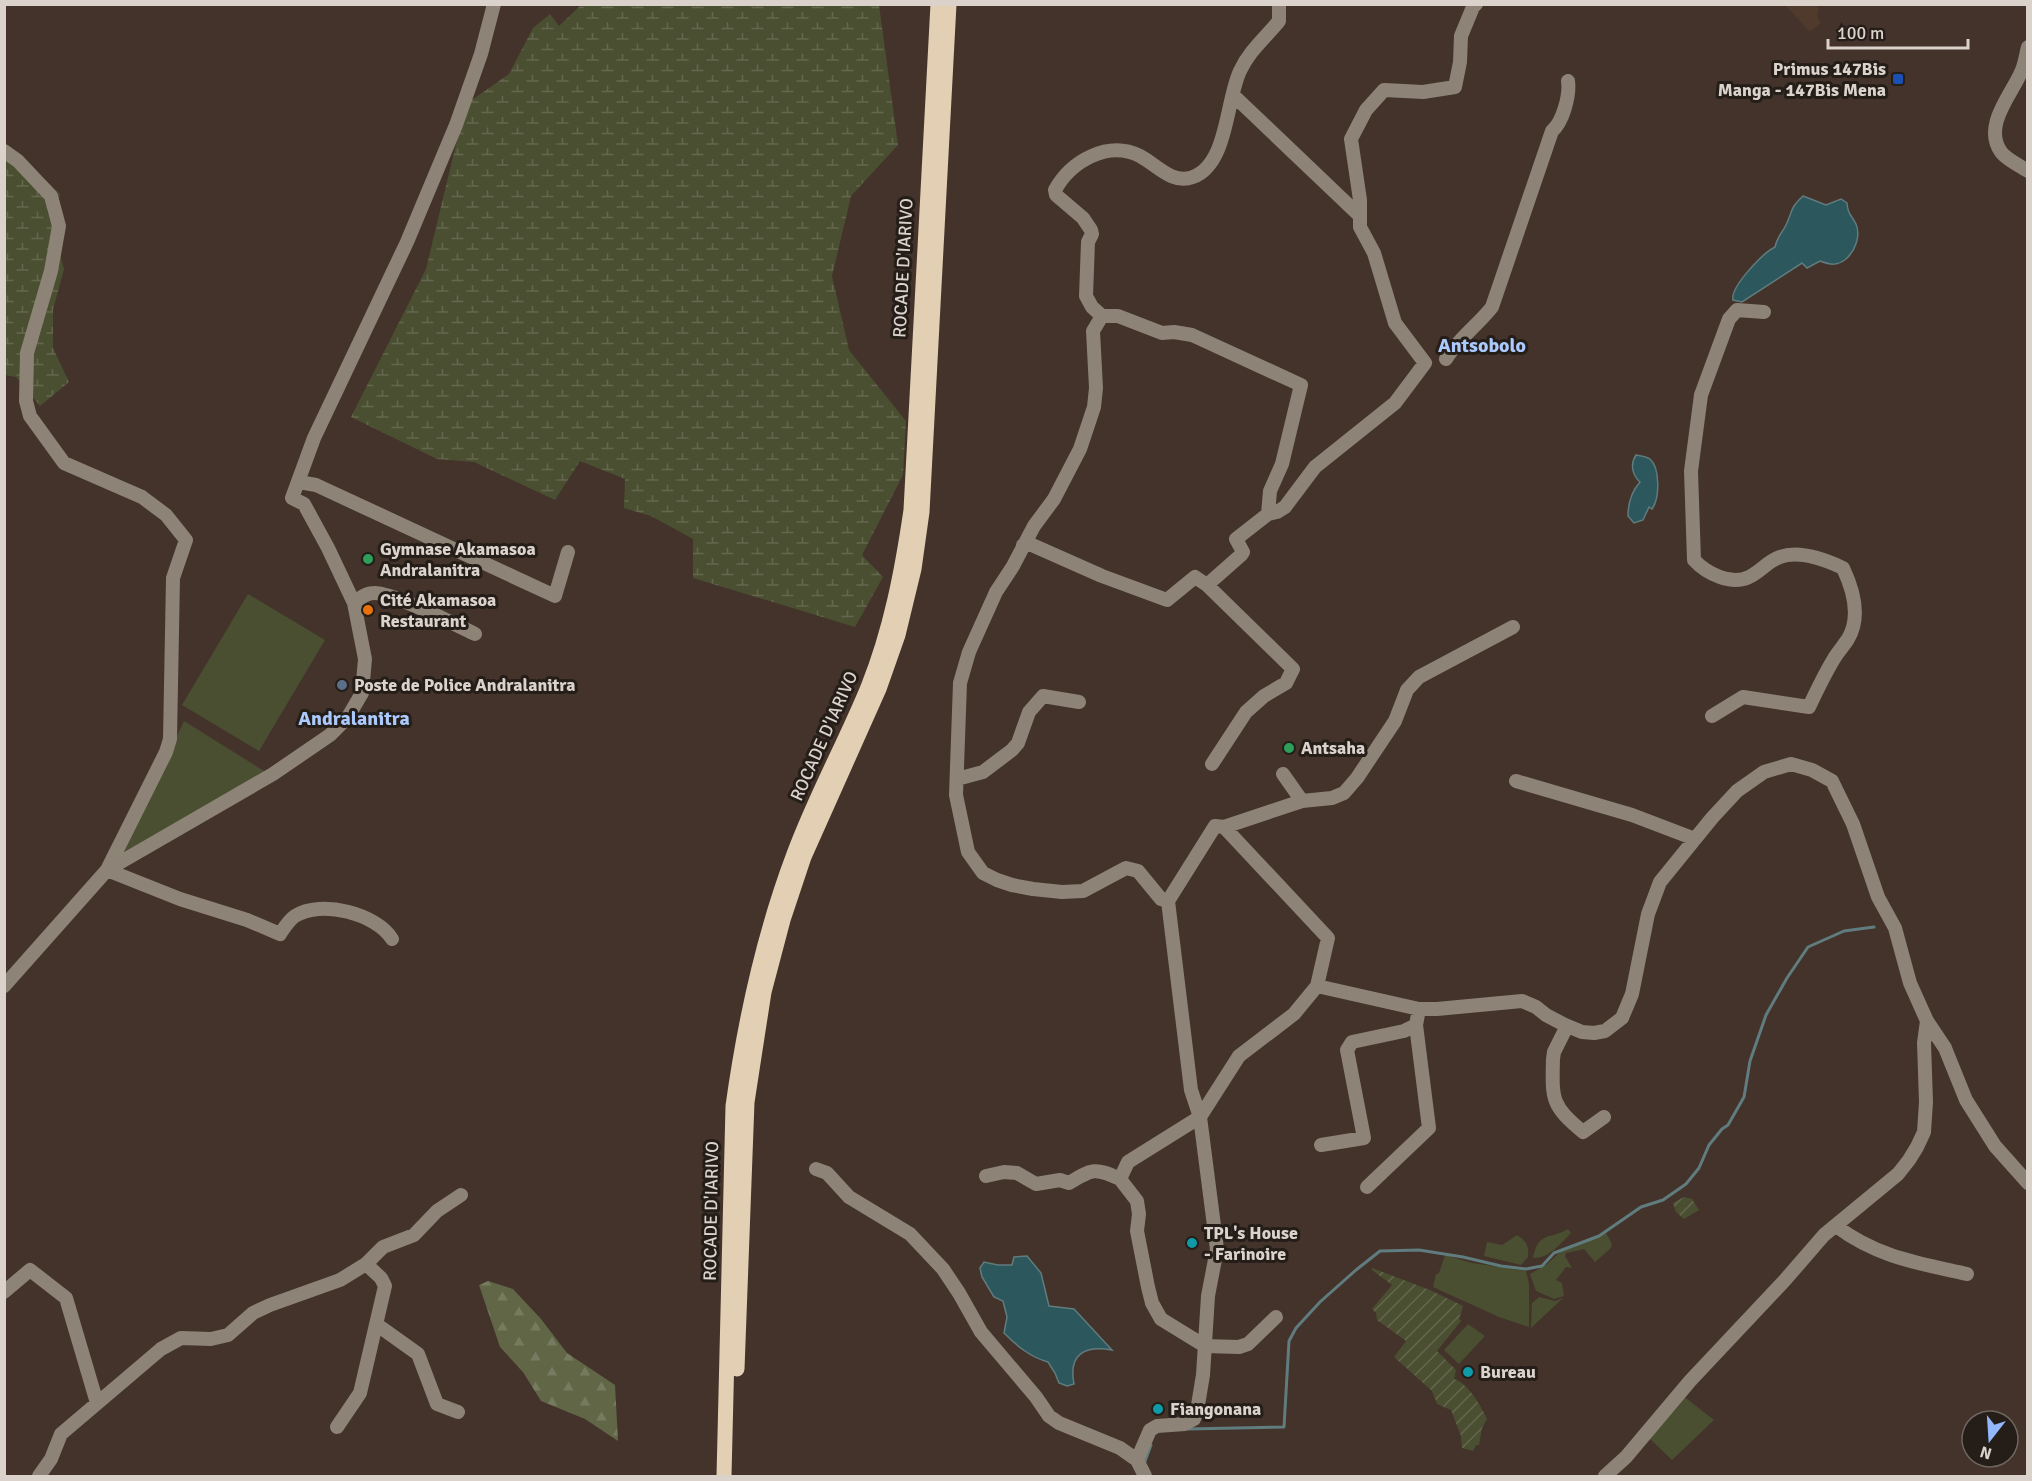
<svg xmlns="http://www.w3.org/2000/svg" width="2032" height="1481" font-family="Signika,sans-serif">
<defs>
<pattern id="forest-firs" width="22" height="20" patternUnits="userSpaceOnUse" patternTransform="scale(1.5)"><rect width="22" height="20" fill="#606646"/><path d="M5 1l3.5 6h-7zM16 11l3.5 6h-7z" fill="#767b60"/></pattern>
<pattern id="wetland-marsh" width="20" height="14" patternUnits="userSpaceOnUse" patternTransform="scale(1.5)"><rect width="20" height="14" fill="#4a4f31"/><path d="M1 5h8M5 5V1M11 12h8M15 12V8" fill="none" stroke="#64674e"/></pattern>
<pattern id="garden-furrows" width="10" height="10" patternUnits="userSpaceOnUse" patternTransform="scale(1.5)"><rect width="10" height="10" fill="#4a4f31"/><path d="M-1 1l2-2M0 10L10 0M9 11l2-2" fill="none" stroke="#64674e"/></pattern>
</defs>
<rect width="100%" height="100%" fill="#43332a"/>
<path fill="#4f3a2c" d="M1785 5H1816L1819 10 1817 17 1821 23 1810 32Z"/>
<path fill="#4a4f31" d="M248 594 325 640 259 751 182 705Z
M184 721 269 774 130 855 123 851Z
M1568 1229 1571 1233C1560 1244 1550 1258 1533 1258 1539 1230 1550 1240 1568 1229Z
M1606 1233 1612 1244 1611 1248 1595 1262 1584 1249 1566 1253 1565 1256 1572 1268 1566 1267 1556 1280 1562 1283 1564 1296 1554 1299 1536 1291 1530 1274 1547 1264 1560 1252Z
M1517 1235C1526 1241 1529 1245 1528 1257L1521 1265 1484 1256 1487 1242 1502 1245Z
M1445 1255 1472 1263 1526 1271 1529 1284V1327L1499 1317 1433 1287 1436 1274 1439 1273Z
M1539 1297 1555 1301 1563 1298 1531 1328 1532 1303Z
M1468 1324 1485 1336 1459 1364 1444 1350Z
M1682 1395 1714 1420 1672 1460 1646 1435Z"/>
<path fill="url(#forest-firs)" d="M488 1281 513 1289 541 1319 567 1353 615 1385 618 1441 585 1419 541 1401 523 1372 500 1347 479 1285Z"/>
<path fill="url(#wetland-marsh)" d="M581 5H879L898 145 851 196 832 276 849 350 906 421 903 475 862 555 883 577 855 627 693 578V539L651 516 624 508 625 479 580 461 555 500 474 462 437 459 351 417 426 269 458 136 469 102 509 74 533 28 550 14 559 26Z
M4 142 60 194 52 226 64 269 53 310V348L69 382 40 406 16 377 5 375Z"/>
<path fill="url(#garden-furrows)" d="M1684 1197 1692 1199 1699 1210 1684 1219 1676 1212 1673 1203Z
M1372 1268 1430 1290 1463 1306 1459 1319 1461 1321 1437 1351 1456 1370 1454 1379C1469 1384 1480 1405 1487 1419L1482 1428 1479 1445H1476L1473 1451 1462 1448 1461 1436 1451 1410 1437 1404 1432 1391 1394 1357 1406 1341 1377 1320 1376 1313 1372 1309 1392 1285 1372 1270Z"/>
<path fill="#2b575d" stroke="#607c7e" stroke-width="1.5" d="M1803 196 1826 205 1841 199 1847 203C1848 215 1851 214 1856 224 1861 236 1855 251 1846 259 1837 266 1831 265 1820 261L1807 268 1802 263 1742 302 1733 300C1730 287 1763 253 1775 247 1777 237 1782 233 1786 225 1793 211 1789 209 1803 196Z
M1636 455C1640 456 1646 456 1650 459 1660 468 1660 498 1652 509L1649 507 1643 520 1634 523 1628 516C1628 504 1632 491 1640 482 1632 475 1630 464 1636 455Z
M1027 1256 1041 1273 1049 1306 1074 1309 1112 1350C1085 1345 1068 1354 1074 1384L1067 1386 1059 1383 1055 1373 1048 1362C1030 1357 1017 1346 1004 1333L1007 1317 1003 1301 994 1297 982 1277 980 1268 984 1262 998 1265H1012L1014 1257Z"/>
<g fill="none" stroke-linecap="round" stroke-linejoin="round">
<path stroke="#607c7e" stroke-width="3" d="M1188 1429 1284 1427 1289 1341 1296 1328 1320 1302 1356 1270 1380 1251 1419 1250 1463 1257 1501 1266 1526 1269 1542 1266 1554 1253 1599 1236 1641 1207 1663 1200 1686 1184 1699 1168 1709 1145 1722 1129 1728 1125 1744 1097 1750 1061 1766 1015 1787 978 1808 947 1844 931 1874 927
M1144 1464 1151 1445"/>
<path stroke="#8d8376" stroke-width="14" d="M2028 47C2026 54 2025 63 2022 70 2013 93 1982 125 2001 152 2007 160 2019 165 2028 171
M1233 95 1360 216
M4 151 18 161 51 196 59 226 51 271 27 353 26 401 30 416 64 463 142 497 166 515 186 540 173 578 170 739 166 752 107 870 4 986
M1102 316H1118L1162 333 1174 332 1192 335 1301 385 1282 464 1270 491 1268 514
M1446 359C1458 339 1477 326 1492 307L1552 131C1563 122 1570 95 1568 81
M299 482 316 485 555 596 568 552
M1023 545H1032L1102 576 1167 600 1195 577 1207 585 1241 555 1243 552 1236 539 1268 514 1277 512 1285 507 1315 467 1395 403 1425 363 1395 323 1374 253 1360 227V200L1351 139 1366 110 1384 90 1423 92 1455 87 1460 62 1461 36 1473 7 1476 4
M1207 585 1293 669 1286 683 1264 696 1246 712 1212 764
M354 603C360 598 366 593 374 593 392 592 456 625 475 634
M1712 716 1743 697 1809 707C1817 690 1825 673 1835 657 1839 651 1844 645 1848 639 1861 617 1853 589 1843 568 1826 560 1799 550 1780 557 1768 561 1760 572 1749 577 1731 586 1706 573 1694 560L1691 471 1701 395 1729 319 1737 310 1764 312
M1283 774 1302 801
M957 779 983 772 1012 750 1018 743 1029 712 1043 696 1079 702
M1516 781 1632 815 1695 839
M1224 827 1302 801 1332 798 1344 793 1357 778 1395 721 1407 690 1419 677 1513 627
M107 870 273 774 330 735 348 717 362 693 365 659 354 603 328 548 304 504 292 498 314 438 407 242 456 125 481 54 494 4
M107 870 180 899 247 920 280 934C284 928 289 920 295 916 321 899 377 914 392 939
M1317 986 1419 1009H1437L1522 1001 1536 1007 1546 1015 1565 1025 1582 1032 1594 1033 1605 1031 1622 1018 1632 994 1648 914 1660 882 1712 818 1737 791 1764 772 1791 764 1812 770 1832 781 1853 824 1878 897 1895 928 1910 983 1927 1021 1945 1048 1966 1100 1995 1146 2028 1183
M1567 1026 1554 1052 1553 1059C1552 1100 1551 1105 1583 1132L1604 1117
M1321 1145 1364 1138 1347 1050 1352 1042 1404 1031 1416 1025 1419 1009
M816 1169 827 1173 849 1197 910 1234 943 1269 959 1293 981 1332 1036 1397 1049 1416 1059 1423 1120 1448 1137 1460 1150 1430 1157 1426 1185 1424 1194 1419 1197 1411 1203 1375 1208 1296 1217 1249 1200 1117 1191 1090 1168 901
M986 1176 1004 1172 1017 1173 1036 1184 1060 1180 1069 1183C1092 1169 1095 1167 1120 1179
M1367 1187 1429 1128 1416 1025
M1836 1226C1877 1257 1918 1263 1967 1274
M366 1264 383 1247 414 1235 437 1211 461 1195
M4 1292 30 1270 66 1298 97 1403
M1276 1317 1248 1344 1239 1347 1205 1346 1161 1319 1152 1303 1148 1287 1137 1231 1139 1214 1137 1201 1120 1179 1128 1162 1200 1117 1239 1056 1294 1014 1317 986 1328 938 1224 827 1215 826 1168 901 1161 899 1138 871 1126 868 1083 891 1062 892 1033 889 1012 885 997 880 983 873 968 852 956 795 960 683 969 652 996 592 1013 566 1034 526 1054 499 1080 449 1094 407 1096 388 1093 331 1102 316 1092 307 1086 296 1088 242 1092 234 1091 230 1083 218 1056 195 1055 190C1071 161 1108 140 1140 156 1157 165 1172 185 1193 177 1228 164 1226 100 1240 71 1249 51 1265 38 1279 21V4
M376 1324 418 1354 437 1404 458 1412
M1137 1460 1145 1476
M39 1476 51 1459 61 1434 161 1349 181 1338 211 1339 228 1335 253 1313 270 1305 340 1280 366 1264 381 1278 385 1286 360 1393 337 1427
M1605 1476 1626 1457 1690 1381 1785 1280 1824 1235 1898 1174 1909 1160 1917 1147 1924 1132 1926 1102 1924 1043 1927 1021"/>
<path stroke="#e2cfb4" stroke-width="15" d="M737 1369 747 1102 764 992 783 920 804 857 879 689 898 635 914 569 922 512 949 4
M724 1476 733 1106C745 1020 763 936 794 854 815 797 845 743 868 687 891 630 902 571 911 510L938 4"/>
</g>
<rect fill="#1a4fb4" stroke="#241d18" stroke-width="2" x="1892" y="73" width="12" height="12" rx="3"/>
<g fill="#2e9e5b" stroke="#241d18" stroke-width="2">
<circle cx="368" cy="559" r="6"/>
<circle cx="1289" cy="748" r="6"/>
</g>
<circle fill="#e8710a" stroke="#241d18" stroke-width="2" cx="368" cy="610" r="6"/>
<circle fill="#5c6f8a" stroke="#241d18" stroke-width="2" cx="342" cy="685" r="6"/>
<g fill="#0f9aa8" stroke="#241d18" stroke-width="2">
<circle cx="1192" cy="1243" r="6"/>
<circle cx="1468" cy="1372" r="6"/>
<circle cx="1158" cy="1409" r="6"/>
</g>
<g text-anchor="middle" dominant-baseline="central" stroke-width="6" stroke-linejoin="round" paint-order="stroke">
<g font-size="18" font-weight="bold" fill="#dcd2cc" stroke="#241d18" text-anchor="start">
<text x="1886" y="69" text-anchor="end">Primus 147Bis<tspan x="1886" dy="21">Manga - 147Bis Mena</tspan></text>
<text x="380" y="549">Gymnase Akamasoa<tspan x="380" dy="21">Andralanitra</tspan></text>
<text x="380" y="600">Cité Akamasoa<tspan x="380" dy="21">Restaurant</tspan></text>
<text x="354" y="685">Poste de Police Andralanitra</text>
<text x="1301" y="748">Antsaha</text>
<text x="1204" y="1233">TPL's House<tspan x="1204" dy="21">- Farinoire</tspan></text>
<text x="1480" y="1372">Bureau</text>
<text x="1170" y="1409">Fiangonana</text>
</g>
<g font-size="18" fill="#dcd2cc" stroke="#241d18">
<text transform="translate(903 268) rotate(-87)">ROCADE D'IARIVO</text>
<text transform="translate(824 736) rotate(-66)">ROCADE D'IARIVO</text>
<text transform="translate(711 1211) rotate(-89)">ROCADE D'IARIVO</text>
</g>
<g font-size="20" font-weight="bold" fill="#acc9fd" stroke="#241d18">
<text x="1482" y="345">Antsobolo</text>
<text x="354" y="718">Andralanitra</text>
</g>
</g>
<rect width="2032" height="1481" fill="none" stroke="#dcd2cc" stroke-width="12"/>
<g transform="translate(1990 1439) rotate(197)"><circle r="28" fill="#241d18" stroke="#6e6560" stroke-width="1.5"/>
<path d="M0-4.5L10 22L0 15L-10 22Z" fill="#92b7fd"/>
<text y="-9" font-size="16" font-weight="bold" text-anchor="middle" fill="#dcd2cc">N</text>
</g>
<path d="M1828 39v9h140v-9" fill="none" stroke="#dcd2cc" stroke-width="3"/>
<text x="1837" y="39" font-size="18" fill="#dcd2cc" stroke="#241d18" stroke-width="4.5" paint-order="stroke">100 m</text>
</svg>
